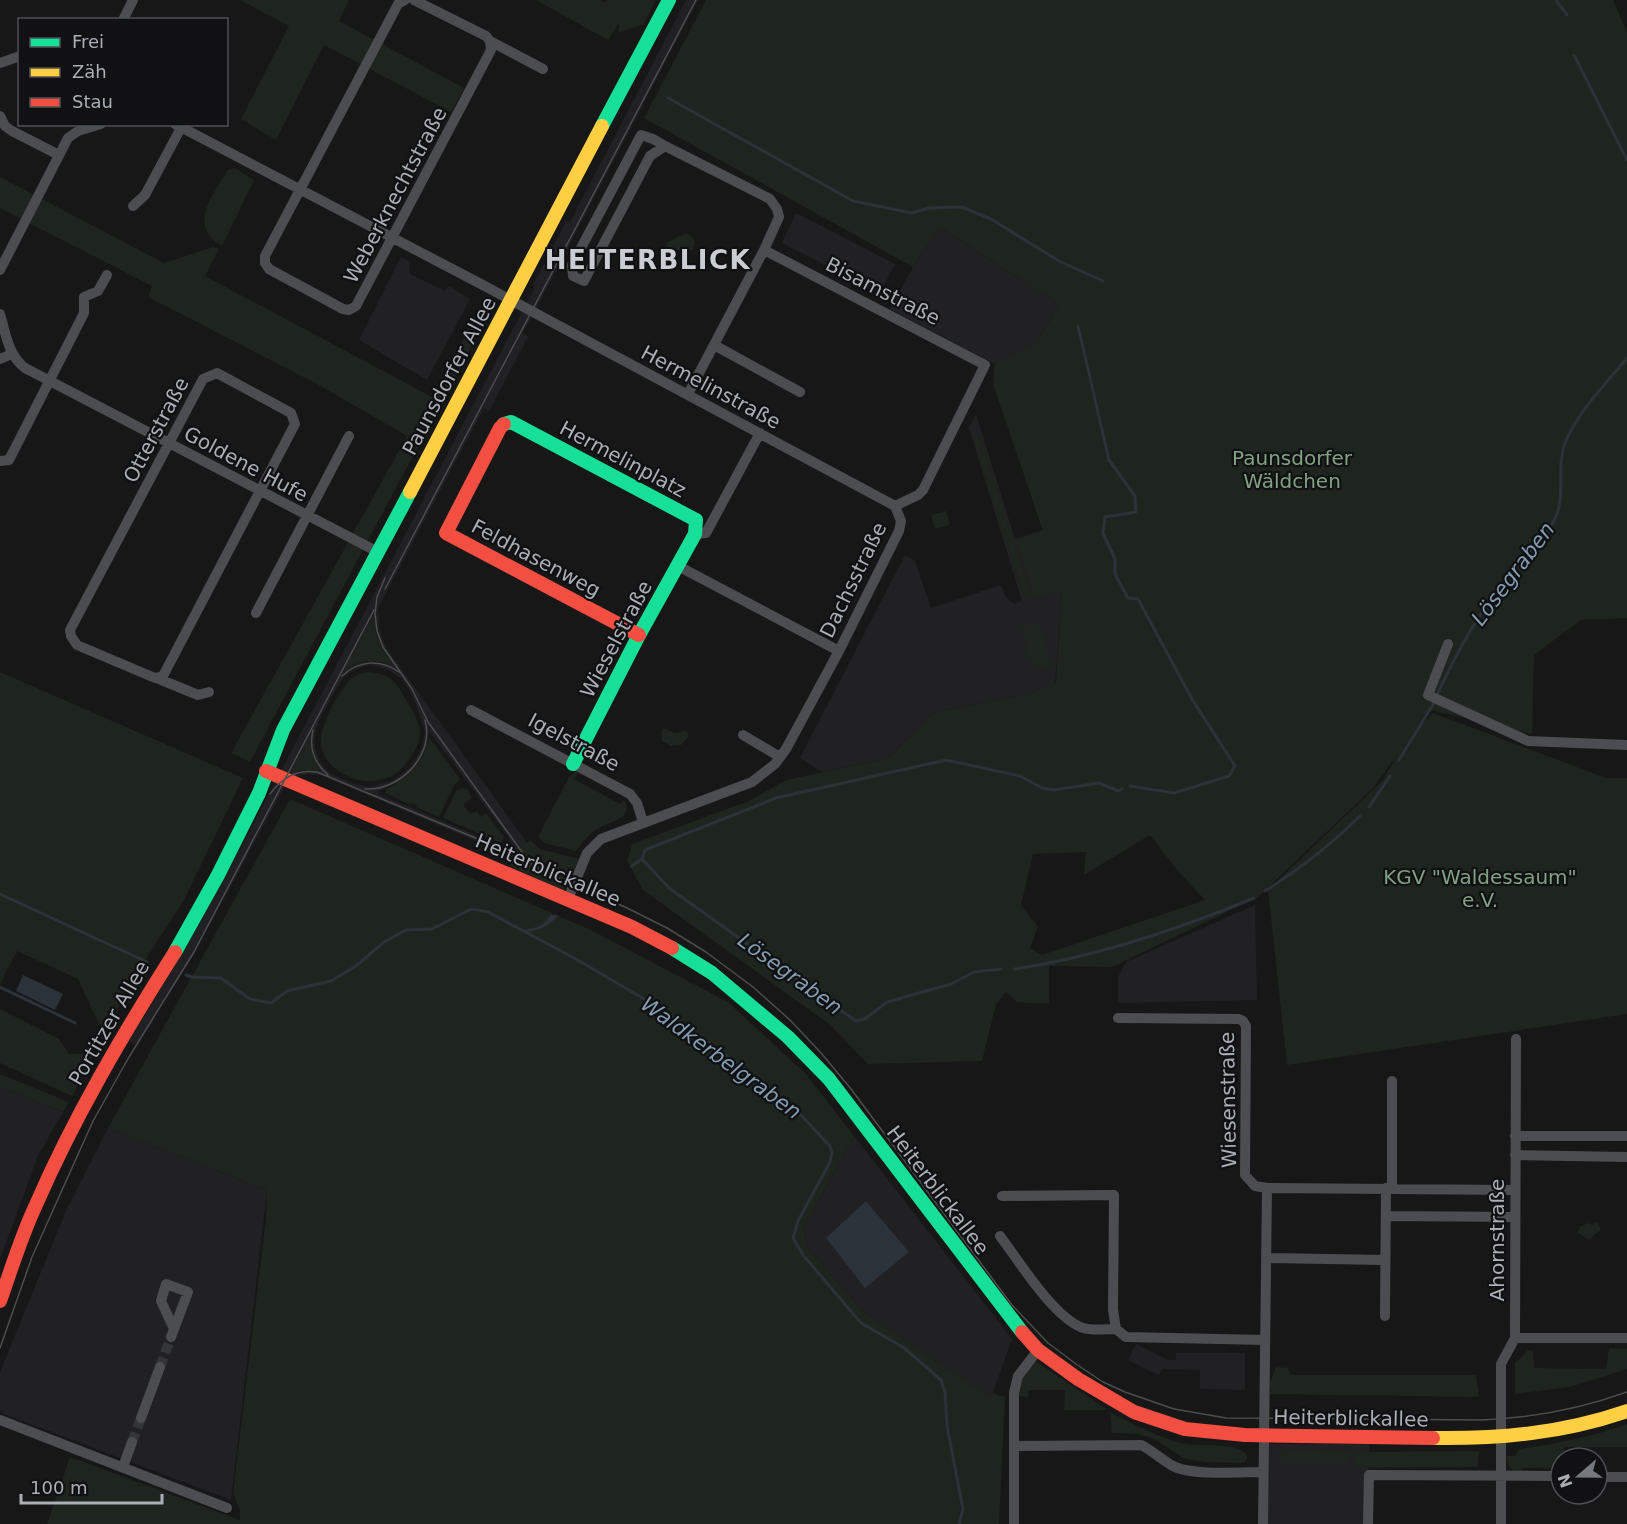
<svg xmlns="http://www.w3.org/2000/svg" width="1627" height="1524" font-family="'DejaVu Sans',sans-serif">
<rect width="100%" height="100%" fill="#171717"/>
<path fill="#212123" fill-rule="evenodd" d="M686 0H698L523 333 528 337 489 411 484 408 378 608 379 628 387 649 531 848 570 875 590 883 586 893 536 872 526 862 323 776 309 774 296 776 288 780 195 952 137 1046 129 1041 179 959 230 868 535 287 533 285 566 221 570 222ZM373 619 378 641 392 665 370 661 359 663 347 668ZM369 665 387 669 403 680 412 694 425 731 422 747 411 766 392 781 369 787 351 783 328 772 319 760 314 742 316 730 321 716 342 679 353 670ZM429 731 509 838 516 852 378 794 379 791 403 780 417 766 427 747ZM310 740 313 757 319 770 297 771Z
M796 213 895 264 880 293 782 243Z
M940 227 1059 304 1037 343 995 364 890 309 913 267Z
M401 257 409 262 410 274 445 291 449 286 470 299 427 380 359 340Z
M976 414 1015 539 1043 530 1060 584 1062 590 1055 684 1027 694 932 713 888 758 822 772 800 758 905 555 915 561 931 608 1001 585 1005 596 1014 604 1022 601 969 428Z
M1255 905 1257 1000 1118 1003V977L1126 962Z
M0 1087 63 1112 38 1156 0 1259Z
M108 1128 267 1190 231 1500 4 1414 0 1409V1372L66 1211Z
M854 1136 1012 1339 991 1398 867 1315 807 1247 804 1228Z
M1136 1344 1168 1360H1176V1353H1245V1390L1200 1389V1370L1163 1369 1158 1375 1128 1360Z
M1264 1444H1369L1368 1524H1264Z"/>
<path fill="#1e241e" fill-rule="evenodd" d="M240 0H349L339 21 464 88 451 112 324 45 276 140 241 119 289 26Z
M536 0H600L605 3 607 0H656L644 24 618 33 619 23 608 40Z
M706 0H1613L1627 32V618L1581 620 1534 655 1532 734 1431 710 1413 734 1433 713 1606 778H1627V1014L1287 1065 1268 890 1382 781 1398 754 1373 788 1258 897 1112 967 1049 966V1004L1017 1002 1006 992 996 1004 982 1061 868 1064 829 1024 643 890 627 861 632 844 749 801 786 780 888 758 932 713 1027 694 1055 684 1056 681 1062 590 1034 599 1016 541 1043 531 993 384 995 364 1037 343 1059 304 940 227 913 267 644 118ZM1150 835 1177 870 1205 900 1042 955 1030 948 1038 926 1021 905 1033 854 1086 852 1084 875Z
M234 168 254 180 222 246C186 227 214 193 228 170Z
M0 177 164 263 213 247 219 249 205 276 432 397 477 314H481L486 319 250 762 231 753 407 436 317 384 148 297 152 286 0 208Z
M684 234H688L694 239 695 244 692 250H674L666 247 668 242Z
M980 436 1031 597 1025 599 973 438Z
M946 511 950 525 935 529 931 515Z
M373 618 378 641 393 666C377 659 361 659 346 669Z
M1039 622 1053 666 1035 671 1030 658H1026L1024 650 1027 649 1021 628Z
M0 672 243 778 183 902 142 965 107 1029 99 1024 78 979 17 951 0 984Z
M369 672C387 673 396 681 404 696 410 707 418 718 420 730 421 738 418 745 414 752 401 777 376 788 349 777 341 773 333 768 327 760 323 754 320 747 321 739 322 723 339 689 352 678 357 674 363 673 369 672Z
M663 728 675 733 686 731 688 733V737L681 745 671 746 662 741 661 733Z
M429 737 460 779 453 787 439 817 416 807 417 805 411 803 410 805 385 793 386 789C408 779 425 762 429 737Z
M310 739 313 757 319 770 297 771 293 769Z
M575 772H578L574 779 620 804 624 800C626 804 628 808 625 813 621 821 604 824 596 830 588 835 582 843 576 851L544 843 538 837 569 777Z
M462 788 467 789 472 798 463 804 470 814 477 811 481 817 486 813 504 837 501 843 443 818 456 791Z
M290 799 591 930 728 1002 806 1074 854 1136 804 1228 807 1247 867 1315 990 1397 992 1393 1005 1397 999 1524H47L70 1457 240 1520V1511L233 1493 266 1218 267 1190 108 1128Z
M530 840 540 849 579 859 564 890 561 891 510 866 516 850Z
M0 1009 59 1039 69 1054H94L72 1096 0 1063Z
M0 1074 69 1102 63 1112 0 1087Z
M1597 1222 1601 1229 1589 1240 1577 1232 1581 1226 1588 1223 1592 1225Z
M1609 1348 1627 1349V1369L1570 1387 1515 1394V1363L1528 1350 1533 1351 1534 1368 1606 1369Z
M1034 1360 1108 1410H1064L1065 1390H1029L1028 1397 1017 1396 1020 1377Z
M1276 1367 1288 1368 1291 1375H1476L1479 1397 1269 1394 1271 1391 1269 1385Z
M1110 1412C1131 1423 1165 1441 1188 1444 1203 1447 1239 1442 1247 1455V1459L1244 1463 1205 1462 1183 1458 1157 1440 1139 1434 1112 1433Z
M1627 1424V1447H1564L1561 1468H1522L1521 1473C1511 1471 1507 1467 1507 1456H1516L1518 1449C1556 1444 1592 1437 1627 1424Z
M1282 1450 1353 1452 1345 1464 1278 1463Z
M1479 1451 1478 1467 1354 1468 1352 1467 1355 1455 1361 1452Z"/>
<path fill="#2b3239" d="M23 975 63 994 55 1010 16 991Z
M866 1201 909 1252 865 1288 826 1238Z"/>
<g fill="none" stroke-linecap="round" stroke-linejoin="round">
<path stroke="#2b3239" stroke-width="3" d="M1556 0 1567 15
M1574 55 1627 160
M668 98 853 201 912 213 929 208 962 207 991 219 1059 261 1103 281
M1078 326 1109 460 1135 496 1136 512 1105 517 1103 533 1115 559V574L1128 598 1138 599 1193 701 1235 766 1229 776 1174 793 1130 786
M1437 695C1456 654 1477 615 1505 580 1519 561 1539 544 1552 524 1568 500 1555 469 1565 443 1578 411 1606 384 1627 358
M1399 760 1434 703
M1369 807 1390 776
M642 859 645 850 776 798 946 760 1020 776 1042 788 1054 790 1099 783 1118 791 1122 789
M632 866 642 859 669 888 856 1021 865 1019 887 1002 951 984 974 972 1001 969
M1265 891C1300 869 1331 845 1360 816
M0 894 147 962
M544 925 552 916
M525 931C539 929 546 926 556 916
M1014 969C1092 958 1181 928 1254 898
M186 975 192 977 221 978 250 999 271 1003 287 991 331 981 356 966 384 942 406 930 432 929 471 909 488 912 576 959 666 1012 749 1072 796 1110 830 1146 832 1153 830 1162 798 1221 793 1238 803 1255 861 1323 903 1347 941 1380 945 1392 947 1426 963 1509 959 1524
M0 987 75 1023"/>
<path stroke="#343537" stroke-width="10" stroke-dasharray="10 5" stroke-linecap="butt" d="M160 1367 171 1337
M132 1442 141 1418"/>
<path stroke="#4b4d50" stroke-width="10" d="M405 0 398 4 265 256V263L269 269 343 309 349 310 356 306 491 50 490 41 486 36 414 0
M123 20 133 0
M490 41 543 69
M0 63 20 56
M0 116 5 126 12 131 59 155
M175 124 479 283 895 506
M665 146 653 139 641 135 572 265 573 276 584 281 650 156 665 146 770 199 777 209 779 217 764 250 688 394
M133 206 145 195 183 124
M764 250 985 365 923 490 918 495 895 506
M0 270 68 138 78 131 101 124
M0 314C6 334 8 355 25 368L378 552
M714 345 800 392
M0 359 12 354
M217 373 291 413 295 424 163 676 155 678 77 645 71 636 70 630 203 379Z
M0 461 9 460 84 313V297L98 291 107 275
M695 534 706 533 760 433
M678 566 839 651
M256 613 349 436
M1448 644 1428 695 1528 741 1627 745
M159 679 198 695 209 692
M471 710 630 794 637 803 643 822
M743 735 780 757
M568 899 587 853 601 839 752 782 775 764 786 749 839 651 899 531 901 521 895 506
M1118 1018 1239 1019 1243 1021 1246 1026 1245 1175 1255 1186 1267 1188 1263 1524
M1392 1081V1188
M1515 1136H1627
M1515 1155 1627 1157
M1267 1188 1515 1190
M1002 1196 1114 1195 1113 1310 1116 1329 1126 1337 1265 1340
M1386 1216 1515 1217
M1000 1236C1019 1261 1053 1317 1083 1328 1093 1331 1105 1329 1116 1329
M1266 1258 1385 1260
M1385 1316 1386 1188
M171 1337 188 1292 166 1284 161 1301 174 1329
M1515 1338H1627
M141 1418 160 1367
M0 1420 227 1508
M1014 1446 1141 1445C1153 1451 1162 1460 1173 1466 1192 1476 1241 1472 1263 1472
M123 1467 132 1442
M1597 1477H1627
M1014 1524V1393L1018 1376 1038 1350
M1368 1524 1369 1475 1561 1476
M1501 1524V1364L1515 1338 1516 1039"/>
<path stroke="#16e098" stroke-width="14" d="M602 126 669 0
M504 424 511 422 696 520 695 534 639 635 573 764
M672 948 712 973 788 1037 829 1079 1022 1332
M175 952 218 875 259 793 283 730 410 492"/>
<path stroke="#ffcf43" stroke-width="14" d="M410 492 602 126
M1433 1438C1500 1439 1563 1433 1627 1411"/>
<path stroke="#f24e42" stroke-width="14" d="M504 424 500 428 446 533 639 635
M266 771 632 927 672 948
M0 1301C11 1270 21 1237 35 1207 74 1117 123 1034 175 952
M1022 1332 1038 1350 1078 1379 1134 1412 1185 1429 1245 1435 1433 1438"/>
<path stroke="#4c4d4e" stroke-width="1.5" d="M385 578 377 597 375 613 377 631 383 647 412 689 428 722 530 863 543 872 625 907 667 928 706 952 753 987 790 1020 822 1054 851 1089 1012 1305 1048 1343 1076 1364 1103 1382 1125 1392 1174 1409 1226 1418 1482 1420C1532 1418 1580 1409 1627 1392
M385 589 696 0
M342 676C359 660 380 659 399 672
M313 730C309 747 314 763 328 775
M365 789C400 791 435 755 425 720
M270 794C282 778 296 769 317 772L526 859
M0 1348 32 1257 93 1121 129 1057 194 952 374 610"/>
</g>
<g text-anchor="middle" dominant-baseline="central" stroke-width="4.5" stroke-linejoin="round" paint-order="stroke">
<g font-size="20" fill="#a9aeb7" stroke="#111113">
<text transform="translate(395 195) rotate(-62)">Weberknechtstraße</text>
<text transform="translate(883 291) rotate(27)">Bisamstraße</text>
<text transform="translate(449 376) rotate(-62)">Paunsdorfer Allee</text>
<text transform="translate(711 387) rotate(28)">Hermelinstraße</text>
<text transform="translate(156 430) rotate(-62)">Otterstraße</text>
<text transform="translate(623 459) rotate(28)">Hermelinplatz</text>
<text transform="translate(246 464) rotate(28)">Goldene Hufe</text>
<text transform="translate(536 558) rotate(28)">Feldhasenweg</text>
<text transform="translate(853 580) rotate(-64)">Dachsstraße</text>
<text transform="translate(616 639) rotate(-62)">Wieselstraße</text>
<text transform="translate(574 742) rotate(28)">Igelstraße</text>
<text transform="translate(548 870) rotate(23)">Heiterblickallee</text>
<text transform="translate(109 1023) rotate(-60)">Portitzer Allee</text>
<text transform="translate(1228 1100) rotate(-91)">Wiesenstraße</text>
<text transform="translate(938 1190) rotate(53)">Heiterblickallee</text>
<text transform="translate(1497 1240) rotate(-90)">Ahornstraße</text>
<text transform="translate(1351 1418) rotate(1)">Heiterblickallee</text>
</g>
<g font-size="20" fill="#81a282" stroke="#111113">
<text x="1292" y="458">Paunsdorfer<tspan x="1292" dy="23">Wäldchen</tspan></text>
<text x="1480" y="877">KGV "Waldessaum"<tspan x="1480" dy="23">e.V.</tspan></text>
</g>
<g font-size="21" font-style="italic" fill="#829cb1" stroke="#111113">
<text transform="translate(1513 574) rotate(-53)">Lösegraben</text>
<text transform="translate(790 974) rotate(36)">Lösegraben</text>
<text transform="translate(721 1058) rotate(36)">Waldkerbelgraben</text>
</g>
<g font-size="26" font-weight="bold" letter-spacing="1.5" fill="#cacdd4" stroke="#111113">
<text x="648" y="260">HEITERBLICK</text>
</g>
</g>
<rect x="18" y="18" width="210" height="108" fill="#111113" stroke="#4e5055" stroke-width="1.5"/>
<rect x="30" y="38" width="30" height="9" fill="#16e098" stroke="#4e5055" stroke-width="1.5"/>
<text x="72" y="48" font-size="18" fill="#a9aeb7">Frei</text>
<rect x="30" y="68" width="30" height="9" fill="#ffcf43" stroke="#4e5055" stroke-width="1.5"/>
<text x="72" y="78" font-size="18" fill="#a9aeb7">Zäh</text>
<rect x="30" y="98" width="30" height="9" fill="#f24e42" stroke="#4e5055" stroke-width="1.5"/>
<text x="72" y="108" font-size="18" fill="#a9aeb7">Stau</text>
<g transform="translate(1579 1476) rotate(250)"><circle r="28" fill="#111113" stroke="#4e5055" stroke-width="1.5"/>
<path d="M0-4.5L10 22L0 15L-10 22Z" fill="#76797f"/>
<text y="-9" font-size="16" font-weight="bold" text-anchor="middle" fill="#a9aeb7">N</text>
</g>
<path d="M21 1494v9h141v-9" fill="none" stroke="#a9aeb7" stroke-width="3"/>
<text x="30" y="1494" font-size="18" fill="#a9aeb7" stroke="#111113" stroke-width="4.5" paint-order="stroke">100 m</text>
</svg>
